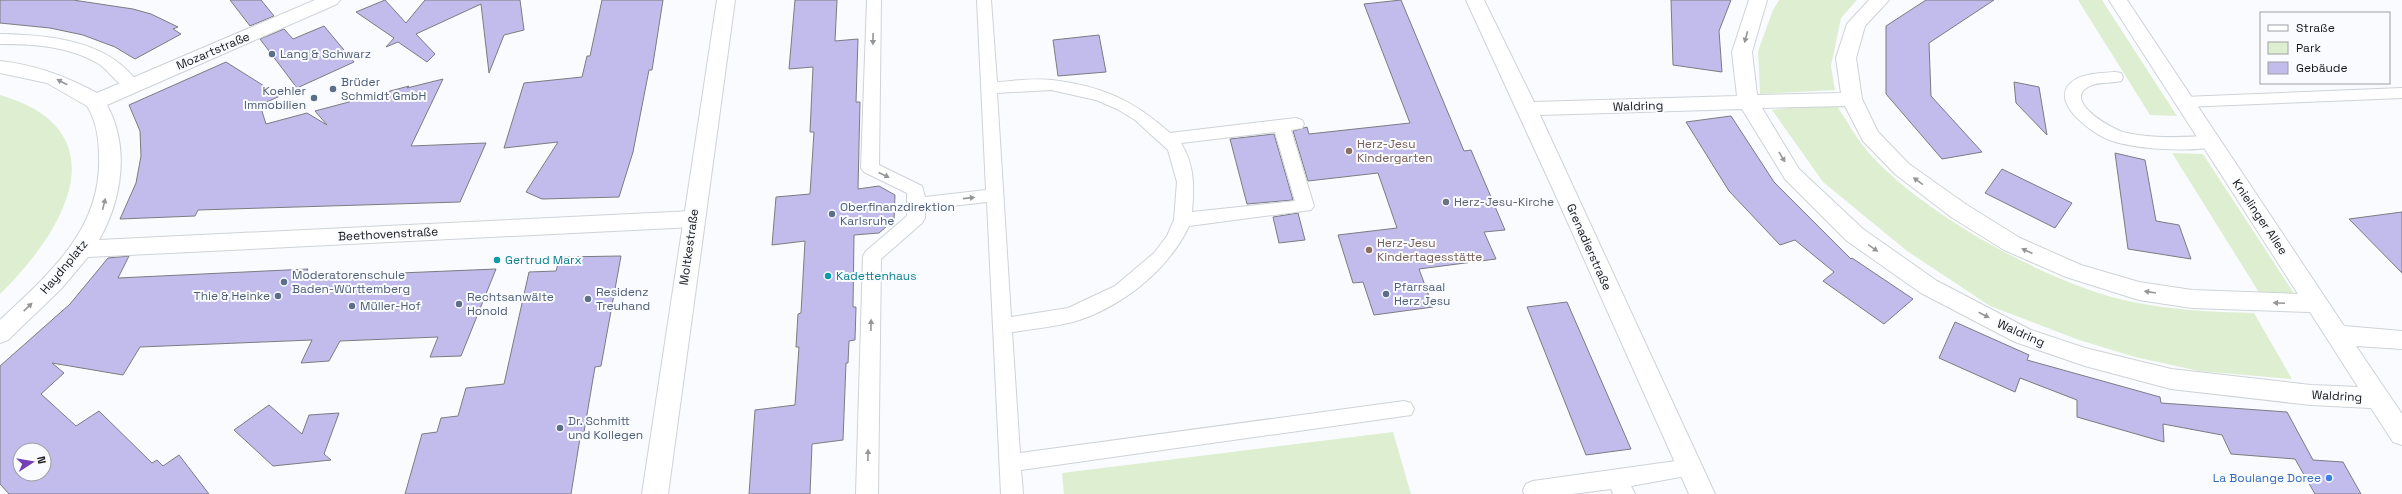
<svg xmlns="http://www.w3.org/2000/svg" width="2402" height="494" font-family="'Space Grotesk',sans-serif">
<rect width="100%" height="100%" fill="#f9fbfe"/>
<path fill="#deefd1" d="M1779 0H1857L1841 18 1831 66 1835 90 1760 94 1758 51 1773 10Z
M2078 0H2102L2177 116 2150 115Z
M0 95C123 131 64 232 0 294Z
M1835 103C1846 119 1856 138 1869 153 1924 215 2052 286 2133 302 2173 310 2213 312 2254 313L2292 379 2199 371 2135 357 2079 340 1990 306 1907 251 1823 182 1772 110Z
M2172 153 2203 154 2295 295 2260 294Z
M1393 432 1411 494H1064L1062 473Z"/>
<path fill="#c2bced" stroke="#7c7b81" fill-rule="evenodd" d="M0 0H73L133 9 151 14 178 27 173 29 181 34 135 59 115 47 83 35 50 28 0 23Z
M230 0H261L274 16 250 26Z
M385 0 406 23 425 0H520L524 30 504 35 489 73 481 4 416 34 435 54 427 62 398 42 386 47 394 38 356 12Z
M602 0H663L652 70H649L633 152 619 197 542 199 526 192 558 142 504 148 524 83 582 77 587 56H590Z
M795 0H837L835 41 858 39 856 102H860L858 189 879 186 895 195 894 220 879 233 854 235 853 307H856L855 340 849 341 848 363H846L843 440 812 444 810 494H749L755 410 795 405 799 347H796L798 314 801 313 805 241 772 245 776 197 810 194 814 132H810L813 67 789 69Z
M1401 0 1464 151 1471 150 1505 230 1484 232 1496 259 1419 269 1433 307 1374 315 1363 282 1353 283 1338 235 1397 228 1378 173 1308 181 1293 131 1307 127 1309 134 1410 123 1364 4Z
M1671 0H1731L1719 31 1722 72 1673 65Z
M1926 0H1994L1929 43 1931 96 1982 152 1942 159 1886 94V26Z
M324 26 354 62 297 88 260 39 284 29 293 39Z
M1099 35 1106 72 1058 76 1053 40Z
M226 62 280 96 260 105 266 124 307 113 327 125 315 111 409 86 407 88 443 79 411 146 486 143 460 202 198 210 195 216 120 219 136 183 141 156 140 131 129 105Z
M2014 82 2039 87 2047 135 2016 103Z
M1731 116 1774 182 1851 259 1852 258 1913 299 1884 324 1823 281 1834 272 1795 240 1780 245 1729 191 1686 122Z
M1274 134 1293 200 1247 204 1230 139Z
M2115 153 2145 160 2156 221 2179 225 2191 259 2128 249Z
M2002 169 2072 203 2055 228 1985 193Z
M2402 212V273L2349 219Z
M1298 213 1305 240 1279 243 1273 217Z
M129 256 118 278 308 269 304 277 496 269 461 356 430 357 438 337 340 341 329 361 301 363 312 340 140 347 123 375 52 363 64 373 41 394 76 426 99 411 152 463 157 460 163 466 179 455 209 494H9L0 484V366L70 304 108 258ZM20 450H44V474H20Z
M621 256 601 366 595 367 583 438H580L571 494H405L422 434 437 432 441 418 458 416 466 388 504 384 529 272 556 271 560 257Z
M1567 302 1614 410 1631 449 1586 455 1527 307Z
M1955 322 2029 355 2027 360 2160 397 2161 403 2287 412 2313 460 2343 462 2361 494H2315L2295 459 2231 454 2222 435 2163 424 2164 442 2077 417V400L2020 378 2015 392 1939 358Z
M269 405 302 434 309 415 339 413 324 454 331 460 273 466 234 430Z"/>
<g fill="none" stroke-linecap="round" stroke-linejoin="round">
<defs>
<path id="lane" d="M867 0H881L879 165 922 186 925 197 986 190 977 0H991L997 82C1014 81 1034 78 1052 80 1102 86 1133 100 1170 133L1296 118 1302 120 1304 124 1302 128 1291 130 1314 206 1311 210 1189 226C1168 271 1120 308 1073 322 1053 327 1032 329 1012 332L1020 453 1404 401 1411 403 1414 409 1411 415 1021 470 1023 494H1001L987 202 925 209V218L922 223 881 259 878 494H856L863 256 866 251 907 216V193L864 172 861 168ZM1051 90 1096 100 1117 109 1135 120 1168 150 1177 182 1174 220 1167 236 1154 253 1115 286 1068 308 1011 317 997 93ZM1275 132 1295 201 1192 212C1194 187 1195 166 1181 143Z
M0 34C49 35 111 40 140 86L138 90C123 94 111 72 99 64 69 46 34 44 0 44Z
M2115 72 2121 73 2123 77 2121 81C2110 84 2097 81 2088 87 2062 102 2115 131 2127 133 2154 139 2182 137 2210 136L2216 138 2218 142 2216 146C2190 153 2131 149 2107 139 2089 131 2044 98 2076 79 2088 73 2102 73 2115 72Z
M2402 88V98L2184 107 2178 106 2176 102 2178 98 2184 97Z
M1690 459 1697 462 1700 468 1697 474 1631 486 1635 494H1613L1611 489 1572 494H1524L1523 490 1526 484 1533 481Z"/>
<path id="street" d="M315 0H340L337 4 107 105C130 147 122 200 99 240L693 211 701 213 704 219 701 225 693 227 88 257 61 289 8 340 0 343V320C49 274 102 229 99 156 99 139 96 120 87 106L47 83 0 73V61C36 65 66 76 97 93Z
M1466 0H1484L1534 102 1737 96 1732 52 1749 0H1767L1752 52 1757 95 1841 93 1836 58 1847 24 1869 0H1889L1865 26 1856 58 1862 99 1878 132 1909 164 1967 205 2020 238 2081 265 2139 282 2192 290 2298 294 2109 0H2127L2344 326 2402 331V349L2356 346 2402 414V445L2393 442 2371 408 2311 405 2171 389 2085 366 2015 342 1921 293 1847 241 1785 179 1742 109 1540 115 1715 494H1689L1551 185ZM1845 106 1863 141 1895 174 1951 217 2004 250 2066 277 2139 300 2192 308 2310 312 2358 387 2311 385 2171 369 2085 348 2031 330 1937 281 1863 229 1799 169 1762 108Z"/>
<path id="secondary" d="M717 0H735L668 494H642Z"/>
</defs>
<use href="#lane" stroke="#ced3d7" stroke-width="2"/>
<use href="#street" stroke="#ced3d7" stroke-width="2"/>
<use href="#secondary" stroke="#ced3d7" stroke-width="2"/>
<use href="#lane" fill="#fff" fill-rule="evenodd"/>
<use href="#street" fill="#fff" fill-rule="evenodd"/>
<use href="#secondary" fill="#fff" fill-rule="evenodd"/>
</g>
<defs><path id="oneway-solid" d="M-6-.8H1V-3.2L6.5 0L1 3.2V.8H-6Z"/></defs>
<g fill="#959697">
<use href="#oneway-solid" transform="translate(1746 37) rotate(105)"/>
<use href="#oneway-solid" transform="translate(873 39) rotate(91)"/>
<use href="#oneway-solid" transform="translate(62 82) rotate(-152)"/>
<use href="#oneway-solid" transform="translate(1782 157) rotate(59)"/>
<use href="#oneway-solid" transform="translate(884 175) rotate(25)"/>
<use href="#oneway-solid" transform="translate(1918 181) rotate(-144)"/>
<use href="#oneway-solid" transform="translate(969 198) rotate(-6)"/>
<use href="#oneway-solid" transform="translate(104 204) rotate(-76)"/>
<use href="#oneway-solid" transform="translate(1873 248) rotate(35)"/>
<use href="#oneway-solid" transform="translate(2027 251) rotate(-156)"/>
<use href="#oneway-solid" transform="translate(2150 292) rotate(-171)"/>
<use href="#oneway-solid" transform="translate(2279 303) rotate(-178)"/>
<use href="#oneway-solid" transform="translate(28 307) rotate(-44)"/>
<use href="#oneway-solid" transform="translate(1984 315) rotate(27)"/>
<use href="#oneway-solid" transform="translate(871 325) rotate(-89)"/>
<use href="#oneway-solid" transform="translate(868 455) rotate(-89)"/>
</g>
<g fill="#5c6f8a" stroke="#f9fbfe" stroke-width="1.5">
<circle cx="272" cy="54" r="4"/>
<circle cx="333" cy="89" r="4"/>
<circle cx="314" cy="98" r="4"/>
<circle cx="832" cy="214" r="4"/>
<circle cx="284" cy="282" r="4"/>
<circle cx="1386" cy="294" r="4"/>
<circle cx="278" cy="296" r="4"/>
<circle cx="588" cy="299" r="4"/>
<circle cx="459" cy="304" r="4"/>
<circle cx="352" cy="306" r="4"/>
<circle cx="560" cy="428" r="4"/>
</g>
<g fill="#8d6e63" stroke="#f9fbfe" stroke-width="1.5">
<circle cx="1349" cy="151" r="4"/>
<circle cx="1369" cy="250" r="4"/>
</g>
<circle fill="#6b7280" stroke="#f9fbfe" stroke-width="1.5" cx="1446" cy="202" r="4"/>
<g fill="#0f9aa8" stroke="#f9fbfe" stroke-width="1.5">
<circle cx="497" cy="260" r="4"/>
<circle cx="828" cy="276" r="4"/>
</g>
<circle fill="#3f7fe0" stroke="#f9fbfe" stroke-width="1.5" cx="2329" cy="478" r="4"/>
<g text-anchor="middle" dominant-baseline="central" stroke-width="4" stroke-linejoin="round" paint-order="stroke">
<g font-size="12" fill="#141617" stroke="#f9fbfe">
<text transform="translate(213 51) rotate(-23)">Mozartstraße</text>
<text transform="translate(1638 106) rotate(-2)">Waldring</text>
<text transform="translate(2260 217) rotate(56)">Knielinger Allee</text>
<text transform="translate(388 234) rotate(-3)">Beethovenstraße</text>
<text transform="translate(689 247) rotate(-82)">Moltkestraße</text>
<text transform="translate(1589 247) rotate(66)">Grenadierstraße</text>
<text transform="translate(64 267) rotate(-50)">Haydnplatz</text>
<text transform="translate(2021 333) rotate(24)">Waldring</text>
<text transform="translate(2337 396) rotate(3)">Waldring</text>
</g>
<g font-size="12" fill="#4e5e75" stroke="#f9fbfe" text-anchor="start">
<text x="280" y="54">Lang &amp; Schwarz</text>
<text x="341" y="82">Brüder<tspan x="341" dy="14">Schmidt GmbH</tspan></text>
<text x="306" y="91" text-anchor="end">Koehler<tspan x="306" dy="14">Immobilien</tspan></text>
<text x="840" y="207">Oberfinanzdirektion<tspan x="840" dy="14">Karlsruhe</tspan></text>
<text x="292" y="275">Moderatorenschule<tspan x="292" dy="14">Baden-Württemberg</tspan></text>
<text x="1394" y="287">Pfarrsaal<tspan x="1394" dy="14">Herz Jesu</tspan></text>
<text x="596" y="292">Residenz<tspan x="596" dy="14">Treuhand</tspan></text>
<text x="270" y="296" text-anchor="end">Thie &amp; Heinke</text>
<text x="467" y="297">Rechtsanwälte<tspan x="467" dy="14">Honold</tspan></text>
<text x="360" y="306">Müller-Hof</text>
<text x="568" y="421">Dr. Schmitt<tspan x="568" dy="14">und Kollegen</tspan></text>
</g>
<g font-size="12" fill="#785e54" stroke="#f9fbfe" text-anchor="start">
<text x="1357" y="144">Herz-Jesu<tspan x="1357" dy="14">Kindergarten</tspan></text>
<text x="1377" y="243">Herz-Jesu<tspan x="1377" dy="14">Kindertagesstätte</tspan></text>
</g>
<g font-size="12" fill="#5b616d" stroke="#f9fbfe" text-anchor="start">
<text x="1454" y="202">Herz-Jesu-Kirche</text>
</g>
<g font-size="12" fill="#0d838f" stroke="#f9fbfe" text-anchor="start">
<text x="505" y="260">Gertrud Marx</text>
<text x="836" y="276">Kadettenhaus</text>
</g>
<g font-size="12" fill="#366cbe" stroke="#f9fbfe" text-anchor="end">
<text x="2321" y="478">La Boulange Doree</text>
</g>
</g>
<rect x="2260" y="12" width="130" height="72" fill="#f9fbfe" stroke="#9d9fa2"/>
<rect x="2268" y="25" width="20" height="6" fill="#ffffff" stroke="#9d9fa2"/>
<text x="2296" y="32" font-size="12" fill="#141617">Straße</text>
<rect x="2268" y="42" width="20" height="12" fill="#deefd1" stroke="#9d9fa2"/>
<text x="2296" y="52" font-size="12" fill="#141617">Park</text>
<rect x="2268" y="62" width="20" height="12" fill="#c2bced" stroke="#9d9fa2"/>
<text x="2296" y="72" font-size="12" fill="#141617">Gebäude</text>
<g transform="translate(32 462) rotate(78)"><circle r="19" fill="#f9fbfe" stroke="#9d9fa2"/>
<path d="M0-3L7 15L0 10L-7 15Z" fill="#753eb4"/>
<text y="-6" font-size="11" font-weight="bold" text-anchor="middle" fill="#141617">N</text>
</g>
</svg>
